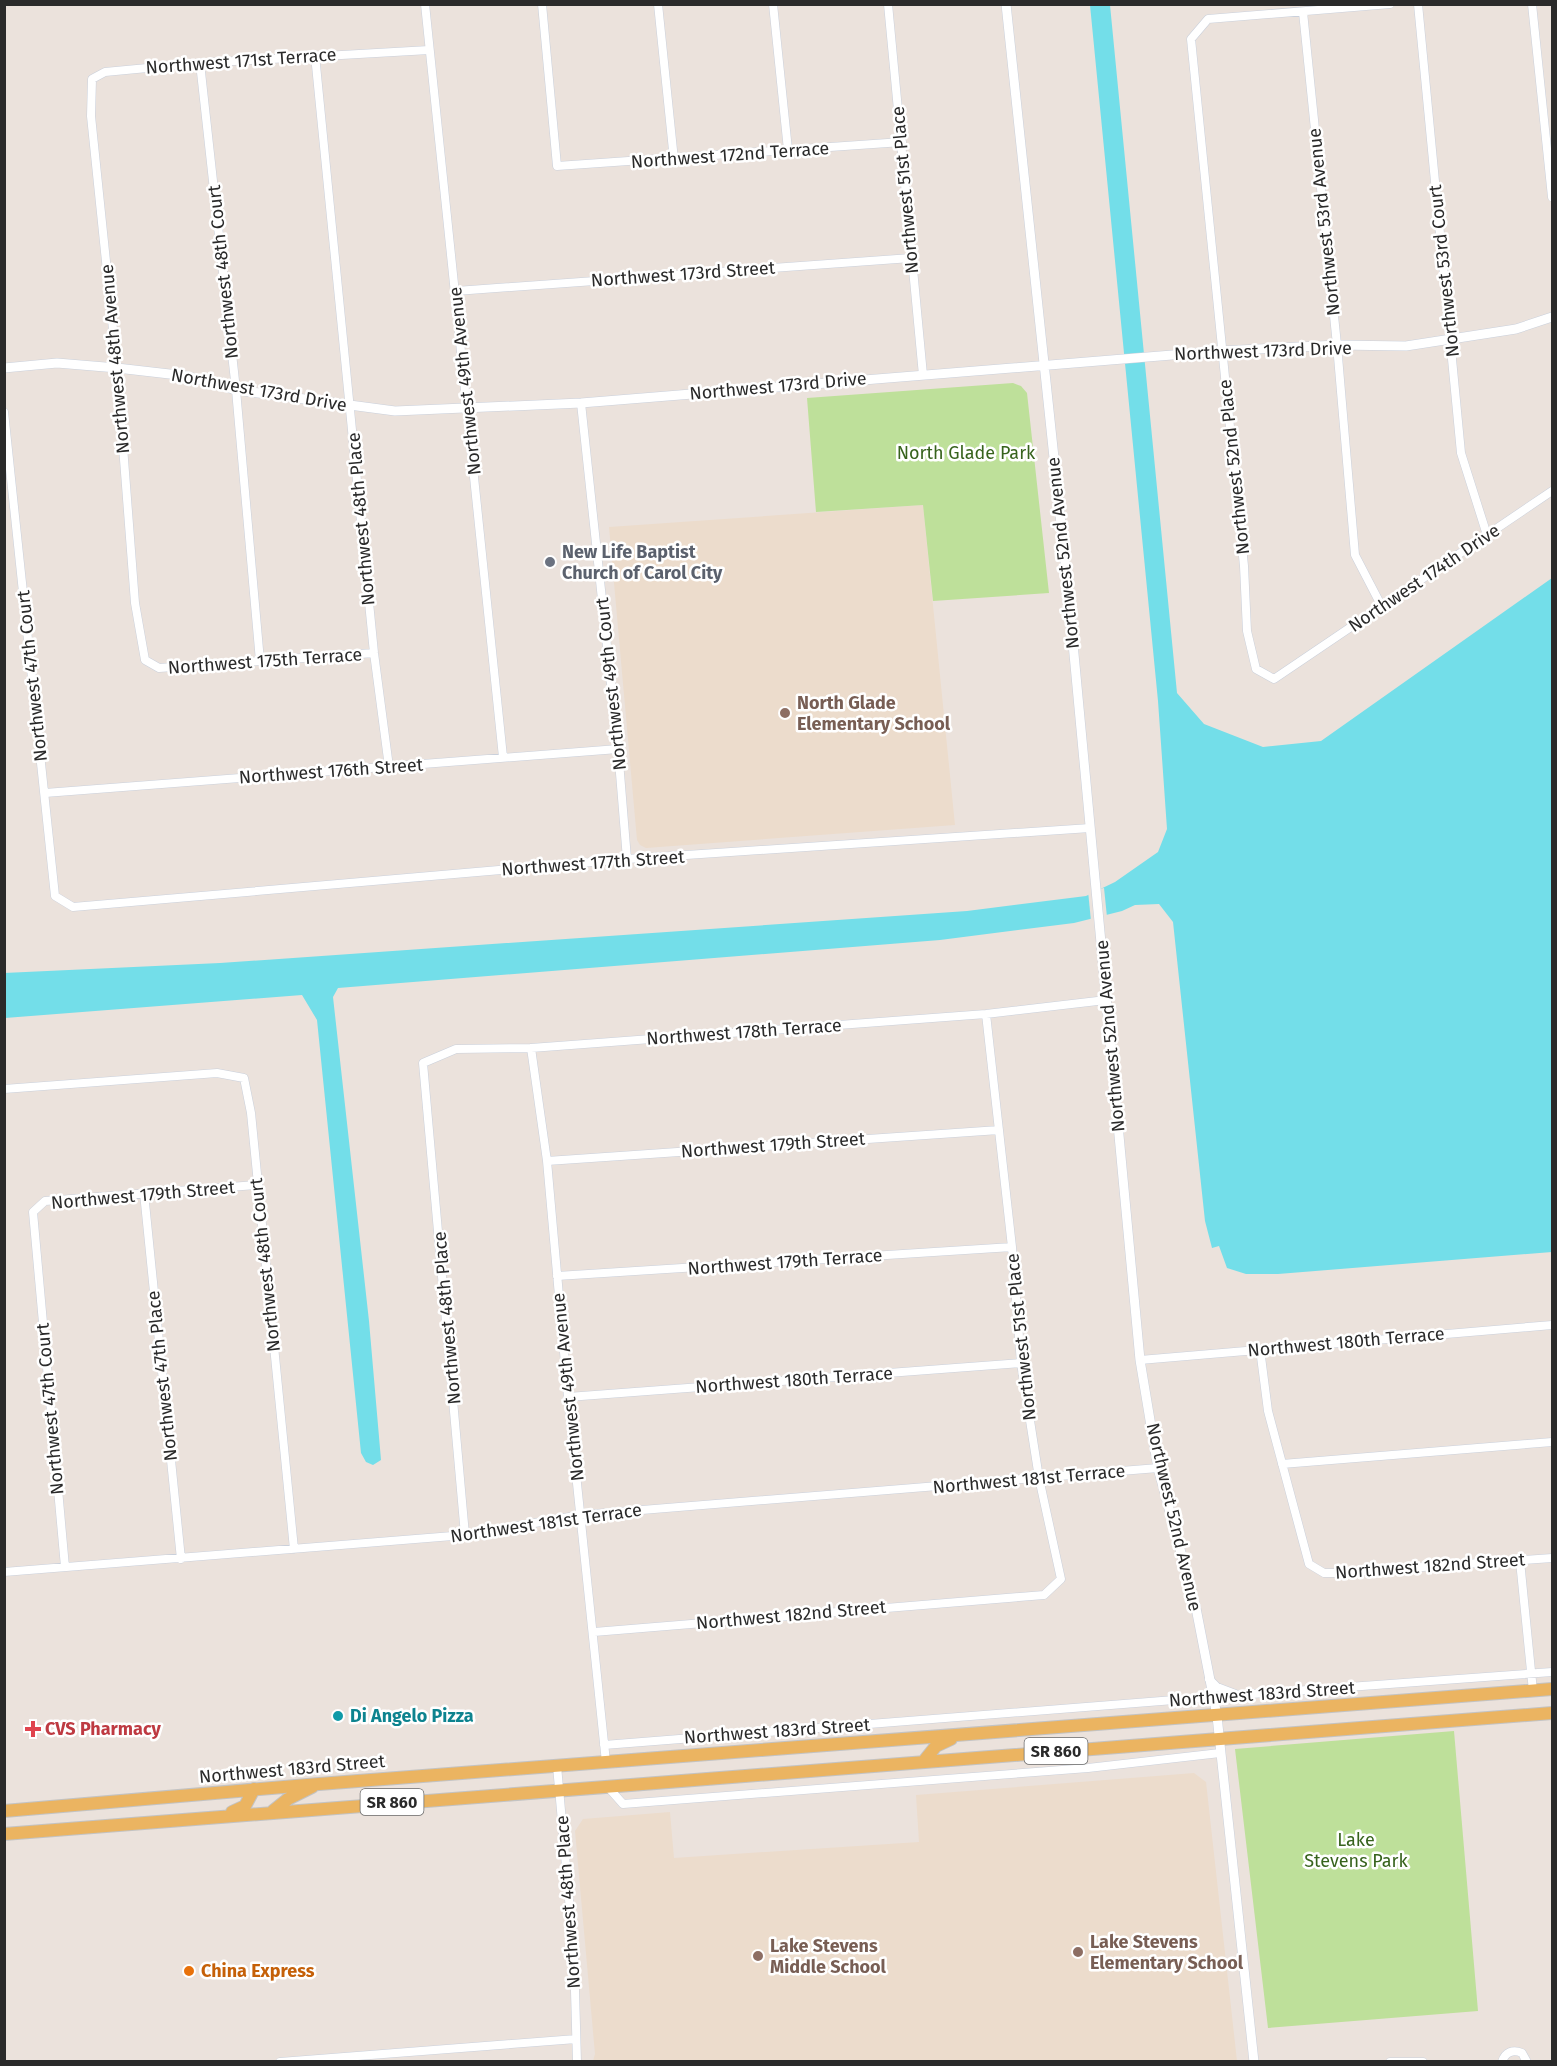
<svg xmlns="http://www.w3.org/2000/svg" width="1557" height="2066" font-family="'Fira Sans',sans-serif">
<rect width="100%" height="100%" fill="#ebe2dc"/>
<path fill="#ecdccc" d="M923 505 955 825 646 848 640 845 637 840 609 527Z
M1194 1773 1206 1782 1237 2061H593L595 2054 575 1831 583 1819 670 1812 674 1858 919 1842 916 1795Z"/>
<path fill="#bee09a" d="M1013 383 1021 386 1027 393 1049 593 933 601 923 505 816 512 807 398Z
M1454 1731 1478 2011 1268 2028 1235 1749Z"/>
<path fill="#73dee9" d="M1090 5H1110L1177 693 1204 724 1263 747 1321 741 1552 578V1252L1278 1274H1246L1227 1268 1219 1246 1212 1248 1205 1221 1173 922 1159 904 1135 905 1122 911 1074 923 940 940 338 988 333 997 369 1321 381 1460 373 1465 366 1462 361 1453 317 1020 302 995 5 1018 4 973 220 963 967 911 1086 896 1115 882 1158 852 1167 829 1158 701Z"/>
<path fill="#ebe2dc" d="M1104 888 1107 917 1091 921 1088 891Z"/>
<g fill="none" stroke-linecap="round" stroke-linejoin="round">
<defs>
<path id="minor" d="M425 4 503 757
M542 4 557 166 902 142
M658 4 674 160
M773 4 788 150
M888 4 923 375
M1390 4 1208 19 1191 39 1244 566 1247 631 1256 669 1274 679 1552 491
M1418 4 1461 453 1487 535
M1532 4 1552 197
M1303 12 1337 345 1355 555 1381 605
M315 55 374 653 389 767
M200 63 236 390 260 661
M456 291 911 258
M581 403 618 749 627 859
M4 412 55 896 73 907 627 859 1090 828
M374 653 159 668 145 660 135 603 117 368 91 116 92 79 105 72 200 63 429 50
M45 793 618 749
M531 1048 547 1161 568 1397 606 1762
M4 1089 217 1073 244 1078 251 1113 294 1549
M547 1161 999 1130
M144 1193 181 1559
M557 1276 1012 1247
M1260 1349 1268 1411 1309 1564 1324 1573H1338L1552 1558
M1140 1360 1552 1325
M568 1397 1021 1363
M1282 1464 1552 1442
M465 1535 423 1063 456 1049 531 1048 986 1014 1106 1000
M1520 1561 1533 1691
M65 1567 33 1212 45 1201 257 1185
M4 1572 465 1535 581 1515 1158 1468
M594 1632 1044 1595 1061 1579 1039 1478 1021 1363 1012 1247 986 1014
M1209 1679 1217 1687 1238 1695 1552 1672
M604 1745 1212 1697
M557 1766 574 1955 577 2062
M608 1787 623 1804 1088 1768 1220 1753
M280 2062 576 2039
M1390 2062H1423
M1502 2062C1505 2052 1513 2049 1522 2053L1527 2062"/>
<path id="tertiary" d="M1006 4 1068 590 1140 1360 1158 1468 1196 1608 1217 1716 1254 2062
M4 368 57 363 117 368 187 376 236 390 395 411 581 403 1221 351 1337 345 1406 346 1516 329 1552 317"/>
<path id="primary" d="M924 1761 936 1746 951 1739
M4 1811 319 1784 1552 1689
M273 1811 288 1799 312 1787
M232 1812 245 1806 254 1789
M4 1834 1552 1713"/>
</defs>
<use href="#minor" stroke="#cad0db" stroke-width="9"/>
<use href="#tertiary" stroke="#cad0db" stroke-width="10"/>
<use href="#primary" stroke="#c3c3c3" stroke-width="14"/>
<use href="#minor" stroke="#fff" stroke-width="8"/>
<use href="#tertiary" stroke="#fff" stroke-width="9"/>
<use href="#primary" stroke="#ebb461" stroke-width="12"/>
</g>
<circle fill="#6b7280" stroke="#fff" stroke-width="2" cx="550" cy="562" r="6"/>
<g fill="#8d6e63" stroke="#fff" stroke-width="2">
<circle cx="785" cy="713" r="6"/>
<circle cx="1078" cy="1952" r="6"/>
<circle cx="758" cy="1956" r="6"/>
</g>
<circle fill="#0f9aa8" stroke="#fff" stroke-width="2" cx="338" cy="1716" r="6"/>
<path fill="#e0444e" stroke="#fff" stroke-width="2" d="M30 1720h6v6h6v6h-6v6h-6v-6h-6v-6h6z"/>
<circle fill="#e8710a" stroke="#fff" stroke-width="2" cx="189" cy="1971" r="6"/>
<g text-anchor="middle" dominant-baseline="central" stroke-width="5" stroke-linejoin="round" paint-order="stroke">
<g fill="#fff" stroke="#6a6a6a" stroke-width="1.5">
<rect x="1024.5" y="1738" width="63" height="26" rx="4.5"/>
<rect x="360.5" y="1789" width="63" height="26" rx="4.5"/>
</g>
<g font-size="16" font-weight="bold" fill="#2a2a2a">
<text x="1056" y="1751">SR 860</text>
<text x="392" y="1802">SR 860</text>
</g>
<g font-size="18" fill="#2a2a2a" stroke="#fff">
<text transform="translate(241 61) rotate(-4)">Northwest 171st Terrace</text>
<text transform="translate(730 155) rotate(-4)">Northwest 172nd Terrace</text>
<text transform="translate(905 190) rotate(-95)">Northwest 51st Place</text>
<text transform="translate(1324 222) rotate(-96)">Northwest 53rd Avenue</text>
<text transform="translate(1444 271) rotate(-96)">Northwest 53rd Court</text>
<text transform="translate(223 272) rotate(-96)">Northwest 48th Court</text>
<text transform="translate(683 274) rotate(-4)">Northwest 173rd Street</text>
<text transform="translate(1263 351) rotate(-2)">Northwest 173rd Drive</text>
<text transform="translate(115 359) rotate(-95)">Northwest 48th Avenue</text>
<text transform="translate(465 381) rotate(-96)">Northwest 49th Avenue</text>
<text transform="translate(778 386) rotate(-5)">Northwest 173rd Drive</text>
<text transform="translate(259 390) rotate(10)">Northwest 173rd Drive</text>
<text transform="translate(1234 467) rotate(-96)">Northwest 52nd Place</text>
<text transform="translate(361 519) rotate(-95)">Northwest 48th Place</text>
<text transform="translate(1063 553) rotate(-96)">Northwest 52nd Avenue</text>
<text transform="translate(1424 578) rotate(-34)">Northwest 174th Drive</text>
<text transform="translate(265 661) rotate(-4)">Northwest 175th Terrace</text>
<text transform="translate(32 676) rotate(-96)">Northwest 47th Court</text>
<text transform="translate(611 684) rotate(-96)">Northwest 49th Court</text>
<text transform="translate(331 771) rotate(-4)">Northwest 176th Street</text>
<text transform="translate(593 863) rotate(-4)">Northwest 177th Street</text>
<text transform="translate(744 1032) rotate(-4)">Northwest 178th Terrace</text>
<text transform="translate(1110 1036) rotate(-95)">Northwest 52nd Avenue</text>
<text transform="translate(773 1145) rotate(-4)">Northwest 179th Street</text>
<text transform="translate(143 1195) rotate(-5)">Northwest 179th Street</text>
<text transform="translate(785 1262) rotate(-4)">Northwest 179th Terrace</text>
<text transform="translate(265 1265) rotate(-96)">Northwest 48th Court</text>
<text transform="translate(447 1318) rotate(-95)">Northwest 48th Place</text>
<text transform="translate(1021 1337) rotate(-96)">Northwest 51st Place</text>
<text transform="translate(1346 1342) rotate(-5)">Northwest 180th Terrace</text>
<text transform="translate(162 1376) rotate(-96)">Northwest 47th Place</text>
<text transform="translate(794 1380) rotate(-4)">Northwest 180th Terrace</text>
<text transform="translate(568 1387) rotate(-96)">Northwest 49th Avenue</text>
<text transform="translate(50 1409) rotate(-95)">Northwest 47th Court</text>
<text transform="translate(1029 1479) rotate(-5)">Northwest 181st Terrace</text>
<text transform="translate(1174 1517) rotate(77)">Northwest 52nd Avenue</text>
<text transform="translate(546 1523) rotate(-8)">Northwest 181st Terrace</text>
<text transform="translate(1430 1566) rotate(-4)">Northwest 182nd Street</text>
<text transform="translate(791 1615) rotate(-5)">Northwest 182nd Street</text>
<text transform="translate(1262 1694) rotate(-4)">Northwest 183rd Street</text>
<text transform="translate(777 1731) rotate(-4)">Northwest 183rd Street</text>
<text transform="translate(292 1769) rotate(-5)">Northwest 183rd Street</text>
<text transform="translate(568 1902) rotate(-94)">Northwest 48th Place</text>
</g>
<g font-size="18" fill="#37631d" stroke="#fff">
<text x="966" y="453">North Glade Park</text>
<text x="1356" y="1840">Lake<tspan x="1356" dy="21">Stevens Park</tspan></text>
</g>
<g font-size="18" font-weight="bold" fill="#5b616d" stroke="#fff" text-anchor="start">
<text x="562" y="552">New Life Baptist<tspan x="562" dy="21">Church of Carol City</tspan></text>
</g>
<g font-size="18" font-weight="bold" fill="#785e54" stroke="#fff" text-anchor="start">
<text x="797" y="703">North Glade<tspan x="797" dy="21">Elementary School</tspan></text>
<text x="1090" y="1942">Lake Stevens<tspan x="1090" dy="21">Elementary School</tspan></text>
<text x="770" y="1946">Lake Stevens<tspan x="770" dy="21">Middle School</tspan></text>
</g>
<g font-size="18" font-weight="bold" fill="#0d838f" stroke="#fff" text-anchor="start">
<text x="350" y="1716">Di Angelo Pizza</text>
</g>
<g font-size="18" font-weight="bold" fill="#be3a42" stroke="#fff" text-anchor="start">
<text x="45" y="1729">CVS Pharmacy</text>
</g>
<g font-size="18" font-weight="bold" fill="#c56008" stroke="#fff" text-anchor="start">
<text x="201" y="1971">China Express</text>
</g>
</g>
<rect width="1557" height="2066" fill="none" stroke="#2a2a2a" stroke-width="12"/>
</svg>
